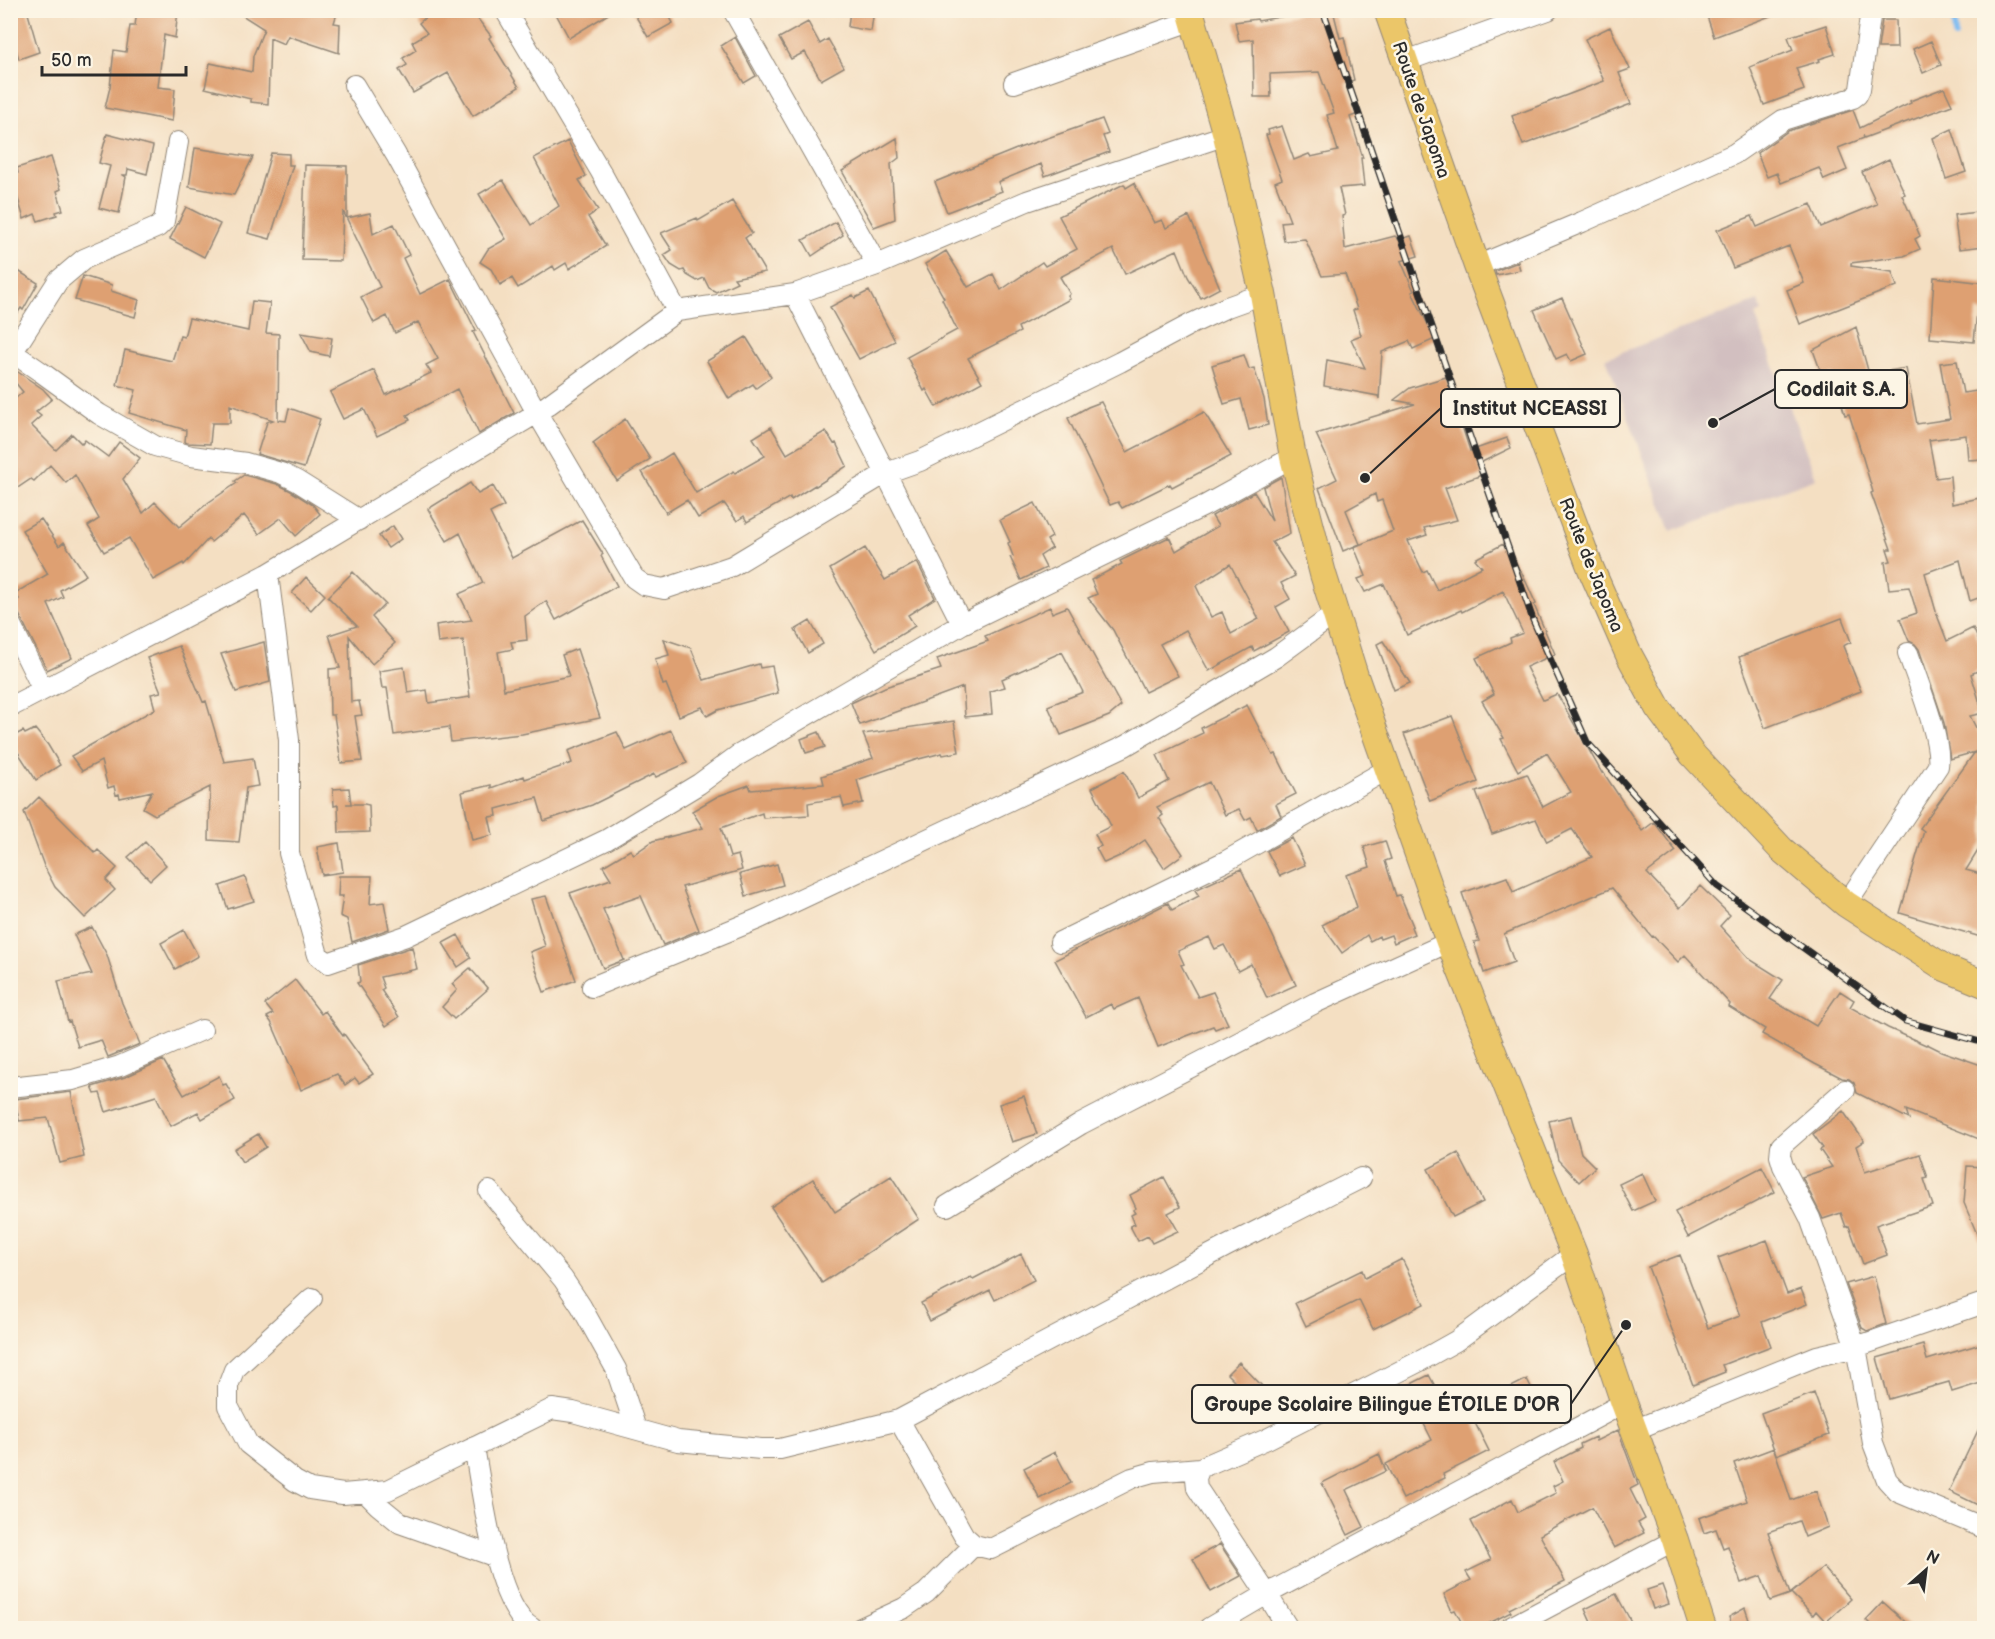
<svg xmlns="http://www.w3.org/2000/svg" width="1995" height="1639" font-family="'Balsamiq Sans',sans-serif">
<rect width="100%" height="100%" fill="#fcf5e5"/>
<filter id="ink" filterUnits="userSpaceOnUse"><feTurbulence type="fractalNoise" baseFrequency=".0167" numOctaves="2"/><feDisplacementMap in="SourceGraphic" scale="12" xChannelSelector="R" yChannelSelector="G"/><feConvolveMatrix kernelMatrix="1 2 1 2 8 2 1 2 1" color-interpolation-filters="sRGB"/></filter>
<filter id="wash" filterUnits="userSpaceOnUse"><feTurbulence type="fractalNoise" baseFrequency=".008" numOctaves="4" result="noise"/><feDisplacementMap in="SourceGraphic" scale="24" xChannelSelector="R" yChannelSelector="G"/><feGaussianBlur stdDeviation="1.35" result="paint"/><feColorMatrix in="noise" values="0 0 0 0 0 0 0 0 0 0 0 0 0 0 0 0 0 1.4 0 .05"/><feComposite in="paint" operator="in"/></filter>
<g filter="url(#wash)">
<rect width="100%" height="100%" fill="#f4dfc2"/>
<path fill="#d2bfc0" d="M1758 301 1762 312 1755 315 1816 478 1671 531 1606 358Z"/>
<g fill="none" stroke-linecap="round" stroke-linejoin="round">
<path stroke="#7dbcf1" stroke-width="6" d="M1955 36 1954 20 1957 10"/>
</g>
<g id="blocks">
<path fill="#dea072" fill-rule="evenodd" d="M10 10H27L39 52 19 59 10 30Z
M137 10H178L175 38 164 35 158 87 175 89 172 121 105 108 110 87 114 50 126 52 130 26H135Z
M234 10H338L334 23 340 24 339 53 288 36 284 44 270 38 268 104 251 102V99L205 88 210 63 252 72 253 56 264 29Z
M434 10H471L491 36 489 38 519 87 473 116 448 73 413 93 399 70 407 65 403 58 416 50 412 42 427 33 419 23Z
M554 10H615L569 38Z
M632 10H666L673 23 648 37Z
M850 10H874L871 31 848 27Z
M1300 10H1333L1340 38 1344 37 1354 80 1345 83 1358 114 1350 117 1363 158H1361L1364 186 1339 188 1345 215 1342 216 1345 249 1395 236 1399 240 1411 236 1418 256 1401 261 1414 291 1412 292 1435 339 1413 349 1409 341 1382 352 1379 399 1378 396 1324 386 1327 360 1365 368 1351 339 1361 335 1353 310 1357 309 1345 274 1322 276 1305 239 1284 241 1281 222 1290 221 1275 182 1282 179 1266 135 1269 134 1268 130 1282 126 1294 160 1309 154 1311 157 1338 151 1327 115 1334 113 1319 72 1270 74 1271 97H1254L1253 39 1239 41 1235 22 1257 19 1258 21 1301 13Z
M1705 10H1781V12L1714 37Z
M1882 20H1896L1897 48H1878Z
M808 22 820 44 828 39 844 67 821 80 805 52 791 59 779 38Z
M1826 25 1835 54 1819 59 1820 61 1796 68 1804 90 1764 105 1750 67 1793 50 1788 37Z
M1610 27 1630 69 1619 73 1631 104 1523 145 1512 116 1604 81 1585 39Z
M735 37 756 76 744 83 721 46Z
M1931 41 1941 65 1923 73 1913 49Z
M1944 88 1952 105 1864 138 1863 135 1864 138 1838 148 1847 170 1824 180 1819 168 1781 183 1777 173 1767 177 1757 153 1788 131 1853 110 1860 128 1911 103 1910 101Z
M1102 119 1108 134 1103 136 1109 152 1045 176 1041 164 998 182 1002 191 947 212 935 182 1019 148Z
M1952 129 1966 172 1946 179 1933 138Z
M107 134 153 146 147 174 128 169 127 175H123L126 177 119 213 99 208 110 166 99 163Z
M897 138 899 158 891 164 895 219 874 227 842 171Z
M568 141 586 176 579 180 598 210 588 217 606 246 569 269 566 263 555 270 553 266 518 288 512 278 500 285 491 269 480 262 488 249 506 239 479 194 503 180 531 225 559 206 534 158Z
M195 148 253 157 234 195 189 187Z
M271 153 289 154V165H293L270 239 248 233Z
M51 157 61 189 57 191 63 210 56 212 57 215 38 221 35 214 24 219 11 175 18 173 17 168Z
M1889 159 1905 194 1902 195 1920 236 1915 239 1920 249 1904 256 1851 263V266L1892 272 1897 286 1800 324 1787 290 1804 283 1789 246 1733 268 1717 230 1752 216 1757 227 1811 204 1821 227 1877 204 1862 172Z
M305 165 347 166V218L370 213 373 234 394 224 409 255 403 258 420 294 450 279 476 331 473 332 514 413 479 434 457 389 407 415 410 420 377 436 364 409 343 419 330 392 374 370 386 395 431 373 426 365 438 359 418 322 395 333 387 316 374 323 361 297 380 287 343 211 341 261 302 260Z
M1134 183 1154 223 1162 220 1166 228 1189 216 1220 288 1201 298 1188 277 1177 250 1125 274 1113 249 1060 277 1070 294 1068 296 1070 299 1018 327 1020 332 968 358 982 382 936 407 926 389 924 391 907 357 957 330 942 299 944 298 925 264 946 251 968 287 993 274 1001 290 1042 262 1045 266 1077 249 1059 216 1124 184 1126 188Z
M732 201 752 233 745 238 765 272 734 278 737 282 716 292 709 288 704 278 697 281 687 275 684 270 681 271 671 265 664 255 672 250 661 233 697 218 698 221Z
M186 207 220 224 204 257 170 239Z
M1984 211V246L1959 249 1954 215Z
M836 222 843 235 812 256 803 240Z
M1518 262 1520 270 1496 275 1495 271Z
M10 266 38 283 23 310 21 308 10 324Z
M83 276 112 285 111 291 139 300 135 317 75 300Z
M1934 277 1984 283V312L1977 311 1974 342 1930 338Z
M869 291 895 341 859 359 830 307 853 295 855 298Z
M1562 298 1587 354 1571 361 1567 354 1556 359 1534 310Z
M252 301 270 303 266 333 279 334 278 420 286 421 289 408 320 419 304 468 257 454 267 422 273 420 230 405V423H212L210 444 187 443 185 442 186 430 129 413 136 390 117 385 125 350 172 361 180 336 184 337 189 318 248 331Z
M1856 327 1869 374 1906 368 1917 424 1950 419 1940 363 1957 361 1963 393 1984 390V459L1968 460 1966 435 1929 440 1936 478 1950 476 1952 504 1984 497V596L1970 601 1960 560 1925 573 1937 615 1947 641 1973 628 1984 652V660L1979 663 1982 669 1971 674 1983 713 1970 716 1983 741 1984 739V841L1966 870 1984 875V938L1900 913 1924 831 1920 828 1975 752 1950 759 1944 723 1919 649 1915 644 1909 641 1900 619 1917 613 1909 587 1889 589 1885 562 1891 561 1887 549H1891L1871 493 1873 492 1860 448 1849 414 1845 415 1833 374 1823 378 1813 350Z
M301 333 332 338 329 356 311 352Z
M746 337 771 377 756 388 753 384 729 399 707 361Z
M1244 355 1249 369 1254 368 1264 399 1268 425 1249 430 1241 399 1224 404 1212 365Z
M12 368 43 389 52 399 36 412 41 416 31 425 56 450 72 434 82 444 85 440 108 457 119 442 140 458 123 479 143 513 155 502 179 527 209 502 237 483 235 481 244 475 277 484 291 491 313 505 320 514 296 536 281 518 259 534 244 515 211 542 208 539 184 565 183 563 153 580 129 538 104 552 88 526 99 519 75 475 66 483 50 465 34 481 31 479 10 493V403L23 392 10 376Z
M1446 377 1470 451 1507 438 1511 448 1478 464 1482 475 1445 488 1457 520 1424 528 1427 535 1408 541 1423 572 1427 570 1437 590 1482 567 1475 559 1503 544 1522 573 1536 604 1534 605 1555 654 1526 667 1543 700 1557 694 1602 773 1603 772 1642 831 1654 822 1676 851 1647 873 1680 908 1700 886 1730 915 1720 926 1751 960 1783 980 1770 999 1816 1026 1840 991 1854 1000 1850 1007 1888 1028 1926 1045 1927 1044 1941 1051 1984 1066V1141L1906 1110 1909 1119 1857 1093 1854 1083 1849 1079 1842 1078 1815 1064 1762 1034 1765 1029 1729 1007 1730 1004 1685 955 1678 962 1653 936 1652 937 1612 888 1504 934 1514 962 1484 973 1474 942 1479 941 1462 893 1507 877 1513 892 1592 857 1572 829 1547 842 1536 819 1492 834 1476 792 1527 774 1543 807 1571 792 1547 753 1518 771 1501 739 1504 738 1482 701 1494 694 1476 658 1511 642 1510 638 1523 633 1503 591 1462 612 1461 610 1407 635 1384 584 1365 592 1358 579 1366 576 1354 547 1393 531 1382 500 1377 502 1375 494 1346 510 1360 544 1343 551 1319 488 1337 479 1316 434 1415 404 1394 400 1410 388Z
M1101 402 1127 452 1204 412 1231 456 1172 487 1170 484 1122 508 1118 502 1110 505 1068 418 1088 407Z
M625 419 650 459 617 481 593 443Z
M771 427 787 454 826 431 834 444 836 443 847 466 816 486 815 485 791 500 790 497 747 522 744 516 737 521 724 503 698 518 687 500 666 513 642 472 672 453 696 493 734 471 735 473 765 456 753 438Z
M1281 477 1290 533 1272 542 1295 576 1281 583 1290 599 1276 607 1289 632 1254 651 1252 647 1209 671 1186 630 1160 644 1178 676 1145 692 1113 630 1088 598 1097 594 1091 580 1122 564 1120 561 1169 537 1176 551 1218 526 1212 516 1254 492 1272 521 1263 487ZM1230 564 1259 619 1231 634 1222 612 1211 617 1196 586Z
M470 483 478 494 493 486 504 506 490 513 512 558 582 520 603 554 601 556 617 586 556 620 546 601 525 616 527 640 511 642 513 649 498 652 504 690 569 676 562 655 577 649 600 718 522 734 451 742 449 727 394 735 387 688H382L379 671 404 667 408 693 427 690 429 703 470 697 463 640 438 643 436 625 472 620 459 594 483 583 460 533 447 541 428 509Z
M1035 503 1052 537 1047 540 1052 548 1040 556 1046 568 1021 580 1010 557 1013 556 1008 543 1010 542 1000 520Z
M41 519 59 546 64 542 86 575 60 590 63 597 48 604 72 658 47 670 13 602 19 599 15 593 48 574 22 530Z
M393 526 401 539 388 548 379 536Z
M865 548 885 580 917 562 935 598 908 615 915 626 876 650 830 569Z
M353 572 385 604 372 617 395 643 372 664 349 636 351 702 359 701 362 715 355 716 362 761 341 763 334 715H330L329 669 340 668 329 635 357 626 328 597Z
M306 577 325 595 311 610 292 593Z
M1050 607 1052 613 1067 607 1121 706 1109 716 1061 735 1048 706 1083 692 1062 652 1002 679 1005 687 990 691 992 714 965 717 963 687 860 725 851 703 885 687 941 669 937 659 988 641 985 636Z
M1842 618 1851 642 1843 646 1861 691 1765 728 1739 657Z
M810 621 823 644 808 653 795 630Z
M664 639 691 648 704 680 759 664 760 668 772 666 778 693 718 710 707 716 702 707 679 716 666 684 663 685 655 659 669 655Z
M1383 641 1410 683 1394 690 1377 644Z
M264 642 270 682 236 692 221 654Z
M179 646 203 702 206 701 224 762 253 758 258 786 246 788 239 842 209 840 210 787 155 815 143 808 152 791 120 798 119 794 116 795 114 786 108 788 101 761 82 771 71 756 155 709 151 694 161 692 147 658Z
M1247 705 1273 755 1276 754 1296 794 1276 804 1281 816 1257 830 1251 817 1245 820 1239 809 1225 815 1209 782 1157 807 1163 815 1159 818 1183 854 1164 868 1145 840 1124 854 1104 863 1096 848 1101 846 1095 834 1111 826 1092 788 1124 771 1138 798 1169 781 1157 755 1203 733 1201 728Z
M1452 716 1478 782 1430 801 1404 734Z
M954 721 959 752 943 755 942 753 915 760 857 780 863 803 844 807 841 797 808 803 809 815 763 818 762 813 721 828 730 857 738 855 742 870 682 887 699 930 663 945 641 896 603 909 624 960 603 968 570 893 611 879 603 866 630 850 634 854 653 841 703 828 692 811 718 796 749 785 751 790 824 784 822 776 873 758 863 734Z
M35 729 48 745 60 765 36 780 10 740V738L23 731 25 734Z
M671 730 687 763 656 777 654 774 592 805 544 821 537 798 496 809 497 816 489 817 493 835 472 840 462 792 491 785V788L524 776 525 779 572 763 568 751 617 732 626 750Z
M819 732 825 747 806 753 801 739Z
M349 788 351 804H346H364L369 805 370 832 339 833 338 805 334 806 333 789Z
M39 797 95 853 98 850 117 868 106 880 115 890 85 918 55 887 44 866 24 812Z
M1292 838 1305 865 1280 876 1267 851Z
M1385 841 1391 859 1385 861 1396 896 1400 895 1413 926 1411 927 1414 934 1394 943 1391 935 1380 939 1379 936 1370 941 1367 935 1342 953 1322 925 1357 907 1346 875 1370 867 1364 847Z
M145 842 166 865 150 880 128 857Z
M339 843 343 872 322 875 317 847Z
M777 864 783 885 746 896 740 874Z
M1241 869 1296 985 1267 998 1251 964 1238 971 1224 945 1215 949 1209 937 1178 951 1184 964 1181 965 1198 997 1213 992 1228 1024 1215 1029 1213 1026 1158 1047 1138 998 1114 1009 1111 1004 1086 1017 1055 960 1168 903 1172 910 1199 896 1195 890Z
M339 876H372L370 904 384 902 389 929 352 942 347 919 340 916 343 896H338Z
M245 877 254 901 228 909 220 886Z
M546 896 576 980 544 992 530 952 545 946 531 899Z
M92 927 107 955 122 1003 140 1044 108 1057 101 1040 78 1047 70 1021 68 1022 58 981 92 974 74 935Z
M184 930 198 956 175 969 161 943Z
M458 935 471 958 458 967 443 943Z
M412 947 417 969 380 977 384 988 381 990 399 1017 386 1026 357 983 360 982 358 965Z
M470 968 488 989 454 1019 442 1007 457 990 452 984Z
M295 980 321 1014 325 1011 343 1036 344 1034 373 1074 359 1083 355 1078 345 1085 337 1074 301 1090 271 1022 267 1017 273 1014 265 1004Z
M163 1060 184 1095 219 1076 223 1085 226 1084 235 1100 202 1119 198 1112 171 1126 156 1096 106 1112 100 1093 95 1094 92 1087 125 1077Z
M71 1092 84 1157 60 1163 48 1118 19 1121 15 1099Z
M1024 1096 1037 1134 1012 1142 999 1104Z
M1843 1111 1864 1141 1856 1146 1865 1172 1920 1154 1928 1178 1924 1179 1933 1206 1876 1225 1887 1255 1863 1264 1849 1226 1846 1227 1841 1213 1823 1219 1802 1177 1832 1167 1820 1150 1823 1148 1813 1134Z
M1571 1116 1581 1153 1595 1167 1579 1182 1558 1160 1549 1121Z
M258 1134 266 1147 242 1162 234 1149Z
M1458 1153 1483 1202 1453 1217 1428 1169Z
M1967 1166 1984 1167V1251L1964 1203Z
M1762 1167 1775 1192 1688 1237 1675 1212Z
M1642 1173 1655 1201 1633 1211 1619 1184Z
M891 1176 919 1219 822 1283 771 1207 813 1179 835 1212Z
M1164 1177 1180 1207 1168 1213 1178 1231 1152 1243 1148 1236 1138 1241 1130 1226 1135 1224 1131 1215 1135 1213 1133 1210 1136 1208 1130 1195Z
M1767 1240 1787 1294 1801 1289 1807 1304 1762 1322 1771 1346 1722 1365 1725 1372 1693 1385 1648 1267 1680 1255 1708 1328 1740 1316 1718 1258Z
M1021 1254 1034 1280 995 1300 990 1290 930 1321 921 1303 971 1277 973 1279Z
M1402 1259 1424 1304 1373 1329 1359 1300 1306 1326 1295 1303 1362 1270 1365 1278Z
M1874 1276 1886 1324 1867 1331 1862 1328 1846 1284Z
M1984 1343V1382L1952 1392 1949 1382 1889 1399 1877 1358 1923 1345 1927 1360Z
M1239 1362 1263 1387 1249 1401 1231 1385 1234 1381 1227 1374Z
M1429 1375 1437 1390 1391 1401 1389 1395Z
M1527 1379 1534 1393 1483 1419 1476 1405Z
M1814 1393 1829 1435 1776 1455 1761 1413Z
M1416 1408 1450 1415 1451 1418 1455 1416 1473 1419 1489 1451 1443 1474 1445 1478 1403 1499 1386 1464 1432 1440Z
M1984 1418V1508L1949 1491Z
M1618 1430 1638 1485 1630 1489 1645 1519 1638 1523 1644 1533 1614 1548 1592 1507 1563 1522 1540 1535 1565 1581 1509 1609 1511 1612 1478 1629H1465L1455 1610 1452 1611 1444 1594 1471 1580 1466 1572 1491 1560 1471 1521 1512 1499 1518 1512 1556 1493 1553 1486 1563 1481 1554 1462 1581 1448 1580 1444 1595 1437 1596 1441Z
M1774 1448 1791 1500 1816 1491 1828 1527 1805 1537 1799 1521 1768 1532 1790 1594 1770 1601 1761 1576 1741 1583 1728 1546 1723 1548 1716 1529 1704 1533 1699 1518 1747 1501 1734 1463Z
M1055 1452 1071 1483 1040 1499 1024 1468Z
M1379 1454 1386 1471 1346 1490 1364 1527 1348 1535 1322 1483Z
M1220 1544 1241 1576 1211 1592 1193 1559Z
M1823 1567 1851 1599 1826 1622 1816 1611 1813 1615 1791 1593Z
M1662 1585 1669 1604 1653 1609 1647 1590Z
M1616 1594 1635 1629H1594L1585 1609Z
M1883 1602 1913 1629H1875L1866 1620Z
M1745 1608 1752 1629H1733L1729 1617Z"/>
</g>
</g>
<g filter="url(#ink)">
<use href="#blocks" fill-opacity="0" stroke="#908576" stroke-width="1.5"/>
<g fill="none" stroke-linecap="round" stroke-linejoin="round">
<defs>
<path id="minor" d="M505 10 601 172 677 311
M733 10 877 265
M1403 62 1548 10
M1014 83 1193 20
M354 85 396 155 537 413 634 578 644 585 664 589 732 566 886 473 920 461 1120 362 1191 324 1227 307 1263 294
M1477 266 1582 222 1734 154 1783 120 1853 98 1857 95 1860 89 1871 10
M795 294 962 624 1206 505 1293 457
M10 354 22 359 41 372 99 414 155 446 191 456 246 463 281 473 297 481 359 520
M10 356 58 281 84 259 158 227 164 221 178 142
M268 574 289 740V853L318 955 328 963 406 936 606 840 699 784 737 756 962 624
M10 623 43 690
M10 707 268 574 537 413 677 311 795 294 877 265 1027 201 1226 135
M1846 904 1938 766C1942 740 1917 680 1908 653
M1060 942 1226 861 1388 769
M592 987 758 919 1125 746 1276 657 1336 613
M10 1087 73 1080 120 1066 202 1030
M1845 1090 1781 1146 1780 1156 1783 1166 1810 1218 1856 1347 1873 1443 1887 1480 1898 1492 1984 1528
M489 1191 563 1279 581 1306 616 1369 636 1429
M947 1206 1081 1124 1315 1003 1449 942
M1574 1254 1456 1341 1422 1360 1267 1439 1200 1468 1196 1478 1197 1488 1267 1594 1624 1403
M312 1298 234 1370 228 1386V1406L248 1444 295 1481 310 1489 343 1494 388 1490 552 1409 573 1412 678 1441 761 1449H780L899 1420 1227 1246 1361 1178
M899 1420 964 1536 974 1545 991 1549 1132 1478 1153 1472 1200 1468
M1634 1430 1817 1356 1856 1347 1984 1303
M474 1447C482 1489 495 1607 532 1628
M365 1492 378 1505 400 1523 494 1556
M861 1628 904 1608 926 1593 974 1545
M1209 1628 1267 1594 1288 1628
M1509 1628 1675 1540"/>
<path id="major" d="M1190 10 1226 135 1263 294 1293 457 1323 574 1355 676 1449 942 1574 1254 1624 1403 1675 1540 1703 1628
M1387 10 1477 266 1591 569 1628 653 1658 708 1692 754 1782 850 1846 904 1945 968 1984 984"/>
</defs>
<use href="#minor" stroke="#908576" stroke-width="22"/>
<use href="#major" stroke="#908576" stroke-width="28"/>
<use href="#minor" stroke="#fff" stroke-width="20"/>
<use href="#major" stroke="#ebc669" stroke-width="26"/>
<defs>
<path id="rail" d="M1323 10 1533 620 1587 742 1717 886 1905 1021 1984 1043"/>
</defs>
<use href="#rail" stroke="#2b2b2b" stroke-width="7"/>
<use href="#rail" stroke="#fcf5e5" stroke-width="4.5" stroke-dasharray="14" stroke-linecap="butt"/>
</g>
</g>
<g text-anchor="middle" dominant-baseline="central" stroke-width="5" stroke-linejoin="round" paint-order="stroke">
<g font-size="18" fill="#2b2b2b" stroke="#fcf5e5">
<text transform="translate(1421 110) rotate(71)">Route de Japoma</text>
<text transform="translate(1591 565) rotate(68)">Route de Japoma</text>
</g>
</g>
<path fill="none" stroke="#2b2b2b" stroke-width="2" d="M1713 423L1775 389M1365 478L1441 408M1626 1325L1571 1404"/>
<g fill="#2b2b2b" stroke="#fcf5e5" stroke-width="2">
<circle cx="1713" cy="423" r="6"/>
<circle cx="1365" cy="478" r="6"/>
<circle cx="1626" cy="1325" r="6"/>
</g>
<g fill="#fcf5e5" stroke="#2b2b2b" stroke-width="2">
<rect x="1775" y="370" width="132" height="38" rx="6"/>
<rect x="1441" y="389" width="179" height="38" rx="6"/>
<rect x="1192" y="1385" width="379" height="38" rx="6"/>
</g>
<g font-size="20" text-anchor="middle" font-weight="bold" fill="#2b2b2b">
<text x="1841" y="396">Codilait S.A.</text>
<text x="1530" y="415">Institut NCEASSI</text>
<text x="1382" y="1411">Groupe Scolaire Bilingue ÉTOILE D'OR</text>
</g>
<rect width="1995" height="1639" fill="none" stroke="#fcf5e5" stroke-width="36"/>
<g transform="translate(1926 1570) rotate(28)" stroke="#fcf5e5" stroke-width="4.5" paint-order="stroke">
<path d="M0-4.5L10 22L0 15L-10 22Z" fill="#2b2b2b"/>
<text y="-9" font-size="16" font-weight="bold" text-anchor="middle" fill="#2b2b2b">N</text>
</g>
<path d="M42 66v9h144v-9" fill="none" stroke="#2b2b2b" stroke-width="3"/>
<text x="51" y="66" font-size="18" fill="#2b2b2b" stroke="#fcf5e5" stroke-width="4.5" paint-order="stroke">50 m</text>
</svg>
